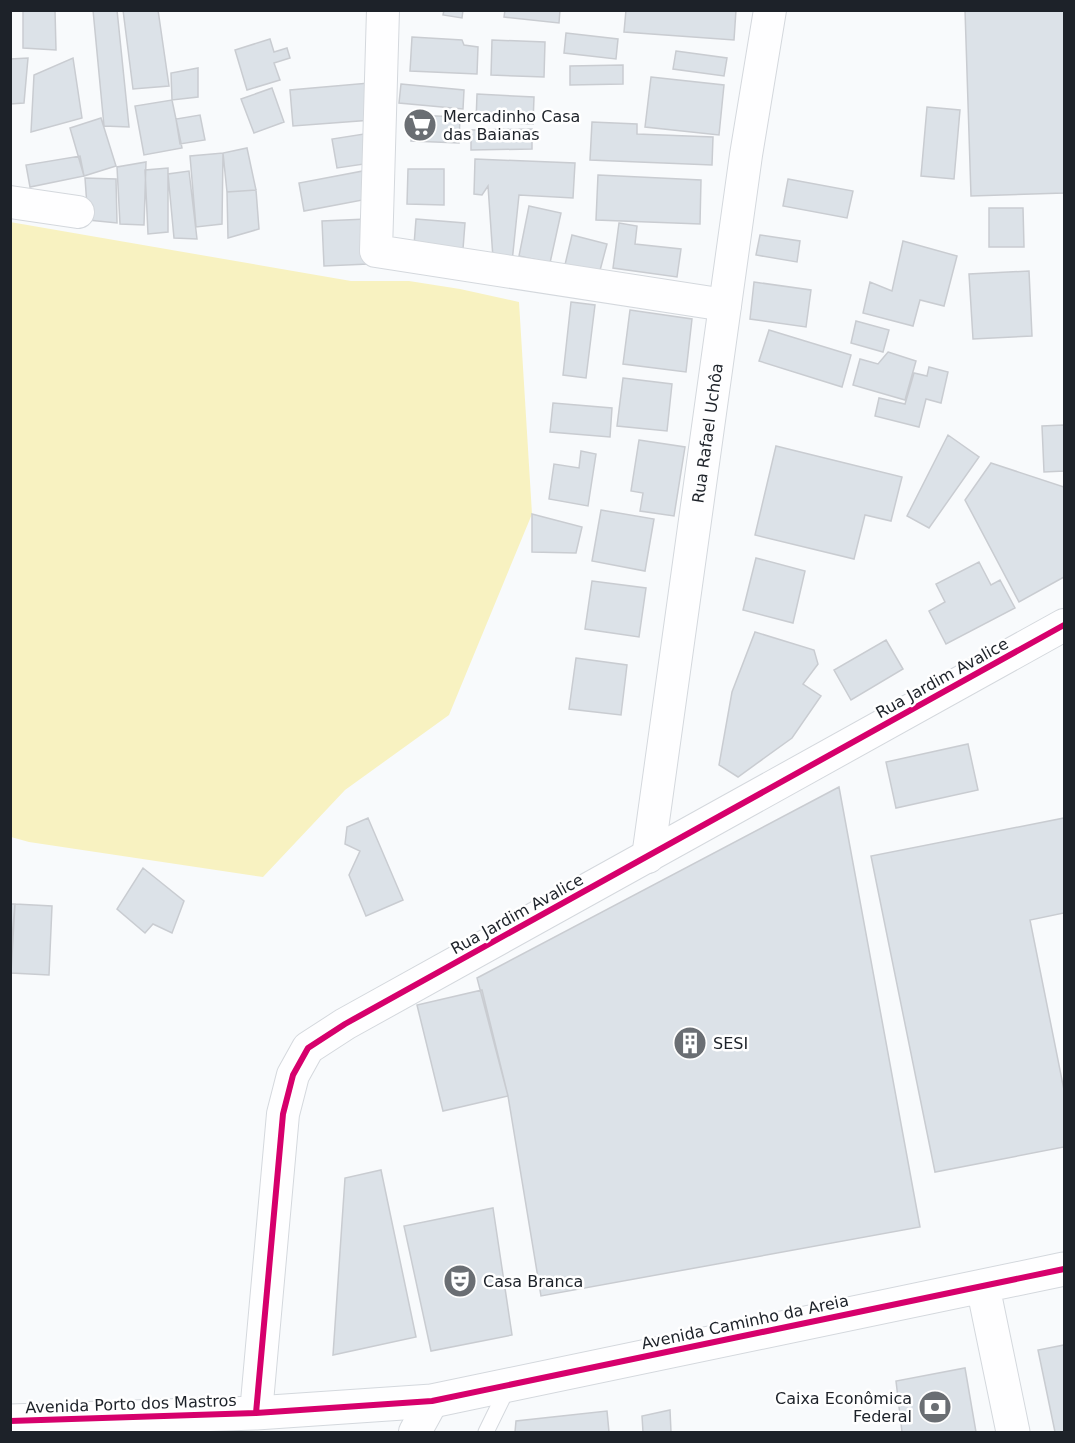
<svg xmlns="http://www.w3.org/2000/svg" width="1075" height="1443" font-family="'DejaVu Sans',sans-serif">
<rect width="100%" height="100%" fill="#f8fafc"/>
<path fill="#f8f2c1" d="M10 222 351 281H409L460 289 519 302 532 514 449 715 345 790 263 877 29 842 11 837Z"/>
<path fill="#dce2e8" stroke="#c9ccd1" stroke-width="1.5" d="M23 10H55L56 50 23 48Z
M93 10H117L129 127 104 126Z
M123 10H158L169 86 133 89Z
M444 10H463L462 18 443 15Z
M505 10H560L559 23 504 17Z
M626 10H736L734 40 624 32Z
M965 10H1064V193L971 196Z
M566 33 618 39 616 59 564 53Z
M412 37 462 40 464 45 478 47 477 74 410 71Z
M270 39 274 52 287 48 290 58 274 63 280 80 247 90 235 50Z
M492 40 545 42 544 77 491 75Z
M676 51 727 58 724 76 673 69Z
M28 58 24 103 10 104V59Z
M73 58 82 118 31 132 34 75Z
M623 65V84L570 85V66Z
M198 68V97L172 100 171 73Z
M651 77 724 85 719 135 645 127Z
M369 83 372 120 293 126 290 90Z
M401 84 464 90 463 109 399 103Z
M272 88 284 122 254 133 241 99Z
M477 94 534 97 533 124 476 122Z
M172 100 182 148 144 155 135 106Z
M927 107 960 110 954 179 921 176Z
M200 115 205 140 180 144 176 119Z
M412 115 460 117 459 143 411 141Z
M101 118 116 166 84 176 70 128Z
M592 122 637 124V134L713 137 712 165 590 160Z
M532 129V149L471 150V130Z
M364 134 378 162 337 168 332 139Z
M247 148 256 190 227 192 223 153Z
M223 153 222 224 196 227 190 156Z
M80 156 84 176 30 187 26 165Z
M475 159 575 163 573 198 519 195 512 262 493 258 488 186 482 195 474 194Z
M146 162 144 225 120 224 117 167Z
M168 168V232L148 234 145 170Z
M408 169H444V205L407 204Z
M189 171 197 239 174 238 168 174Z
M363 171 368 199 304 211 299 183Z
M598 175 701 180 700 224 596 220Z
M85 178 116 179 117 223 88 220Z
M788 179 853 191 847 218 783 206Z
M256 190 259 229 228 238 227 192Z
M529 206 561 213 550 263 519 256Z
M989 208H1023L1024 247H989Z
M366 219 368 264 324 266 322 221Z
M416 219 465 223 463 249 414 245Z
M619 223 637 226 635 244 681 249 677 277 613 268Z
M572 235 607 244 598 278 564 269Z
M760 235 800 241 797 262 756 255Z
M903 241 957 256 944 306 920 300 913 326 863 313 870 282 892 291Z
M1029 271 1032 336 973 339 969 274Z
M754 282 811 290 806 327 750 319Z
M571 302 595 305 586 378 563 375Z
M630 310 692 319 686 372 623 364Z
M856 321 889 330 883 352 851 343Z
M769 330 851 355 842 387 759 361Z
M888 352 916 361 905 400 853 385 860 359 878 364Z
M929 367 948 372 941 403 926 399 919 427 875 416 879 398 905 404 914 373 927 376Z
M623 378 672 384 667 431 617 426Z
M553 403 612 408 610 437 550 432Z
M1064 425V471L1044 472 1042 426Z
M948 435 979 457 929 528 907 516Z
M639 440 685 447 674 516 640 511 643 493 631 491Z
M776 446 902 477 891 521 865 515 854 559 755 535Z
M581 451 596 454 588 506 549 499 554 464 579 468Z
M991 463 1064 487V577L1019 602 965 500Z
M601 510 654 519 645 571 592 561Z
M532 514 582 527 576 553 532 552Z
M756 558 805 571 793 623 743 610Z
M979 562 991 585 1000 580 1015 608 946 644 929 611 945 602 936 584Z
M592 581 646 588 639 637 585 629Z
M755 632 814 650 818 664 803 684 821 696 792 738 738 777 719 765 732 692Z
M886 640 903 669 851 700 834 670Z
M576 658 627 665 621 715 569 709Z
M968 744 978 790 896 808 886 762Z
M839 787 920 1227 541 1296 508 1096 477 978Z
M368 818 403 900 366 916 349 875 360 851 345 844 347 827Z
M1064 818V913L1030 920 1064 1090V1147L935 1172 871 856Z
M143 868 184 901 172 933 153 924 145 933 117 909Z
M10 904H15L10 960Z
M15 904 52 906 49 975 11 973Z
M482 990 508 1096 443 1111 417 1005Z
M381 1170 416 1337 333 1355 345 1178Z
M493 1208 512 1335 431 1351 404 1226Z
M1064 1345V1432H1055L1038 1350Z
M965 1368 976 1432H902L896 1381Z
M670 1410 671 1432H643L642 1416Z
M607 1411 609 1432H515L516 1421Z"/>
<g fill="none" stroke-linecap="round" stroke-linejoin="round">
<defs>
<path id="lane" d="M486 1432 509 1385"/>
<g id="street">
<path d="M383 10 376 251 725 305"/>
<path d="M10 202 78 212"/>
<path id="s1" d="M648 857 746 155 770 10"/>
<path d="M256 1413 283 1114 293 1075 308 1048 345 1024 1064 625"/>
<path d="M415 1432 432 1401"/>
</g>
<path id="secondary" d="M983 1287 1013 1432
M10 1421 256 1413 432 1401 1064 1269"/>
</defs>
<use href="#lane" stroke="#d4d8dd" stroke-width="17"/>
<use href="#street" stroke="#d4d8dd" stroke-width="34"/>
<use href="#secondary" stroke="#d4d8dd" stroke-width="35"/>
<use href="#lane" stroke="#fefeff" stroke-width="15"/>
<use href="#street" stroke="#fefeff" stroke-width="32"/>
<use href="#secondary" stroke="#fefeff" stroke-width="33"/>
<defs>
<path id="cycleway" d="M256 1413 283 1114 293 1075 308 1048 345 1024 1064 625
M10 1421 256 1413 432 1401 1064 1269"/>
</defs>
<use href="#cycleway" stroke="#fff" stroke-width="10"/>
<use href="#cycleway" stroke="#d6006c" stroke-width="6"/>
</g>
<defs>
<symbol id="supermarket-disc" viewBox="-11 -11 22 22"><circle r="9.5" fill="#6a6e73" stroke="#fff"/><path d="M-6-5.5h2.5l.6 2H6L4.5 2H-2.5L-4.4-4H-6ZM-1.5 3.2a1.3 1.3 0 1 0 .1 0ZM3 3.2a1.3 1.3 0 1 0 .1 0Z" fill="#fff"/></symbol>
<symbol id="building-disc" viewBox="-11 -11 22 22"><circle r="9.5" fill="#6a6e73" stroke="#fff"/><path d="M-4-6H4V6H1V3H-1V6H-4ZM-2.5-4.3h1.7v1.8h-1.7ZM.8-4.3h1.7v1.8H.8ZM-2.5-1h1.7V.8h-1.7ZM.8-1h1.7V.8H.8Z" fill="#fff"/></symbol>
<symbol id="theatre-disc" viewBox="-11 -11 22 22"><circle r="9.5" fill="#6a6e73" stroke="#fff"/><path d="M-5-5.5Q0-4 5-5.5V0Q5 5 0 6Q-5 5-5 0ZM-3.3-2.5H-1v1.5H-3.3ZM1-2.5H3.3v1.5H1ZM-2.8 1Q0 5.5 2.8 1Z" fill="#fff"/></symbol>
<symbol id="bank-disc" viewBox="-11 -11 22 22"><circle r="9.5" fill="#6a6e73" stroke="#fff"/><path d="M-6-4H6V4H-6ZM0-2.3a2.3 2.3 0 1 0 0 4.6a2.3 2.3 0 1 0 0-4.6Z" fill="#fff"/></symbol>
</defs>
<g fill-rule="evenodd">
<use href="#supermarket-disc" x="401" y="106" width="38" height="38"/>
<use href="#building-disc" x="671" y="1024" width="38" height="38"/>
<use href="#theatre-disc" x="441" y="1262" width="38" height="38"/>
<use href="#bank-disc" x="916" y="1388" width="38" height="38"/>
</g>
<g text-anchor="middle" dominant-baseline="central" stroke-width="5" stroke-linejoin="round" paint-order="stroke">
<g font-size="16" fill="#1d2229" stroke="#fff" text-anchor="start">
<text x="443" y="116">Mercadinho Casa<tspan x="443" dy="18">das Baianas</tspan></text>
<text x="713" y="1043">SESI</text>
<text x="483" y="1281">Casa Branca</text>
<text x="912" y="1398" text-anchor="end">Caixa Econômica<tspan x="912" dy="18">Federal</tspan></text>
</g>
<g font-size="16" fill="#1d2229" stroke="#fff">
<text stroke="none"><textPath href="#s1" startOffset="428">Rua Rafael Uchôa</textPath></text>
<text transform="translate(942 678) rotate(-29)">Rua Jardim Avalice</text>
<text transform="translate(517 914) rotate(-29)">Rua Jardim Avalice</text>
<text transform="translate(745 1322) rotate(-12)">Avenida Caminho da Areia</text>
<text transform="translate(131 1404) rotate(-2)">Avenida Porto dos Mastros</text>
</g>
</g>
<rect width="1075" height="1443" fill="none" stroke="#1d2229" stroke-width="24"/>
</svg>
